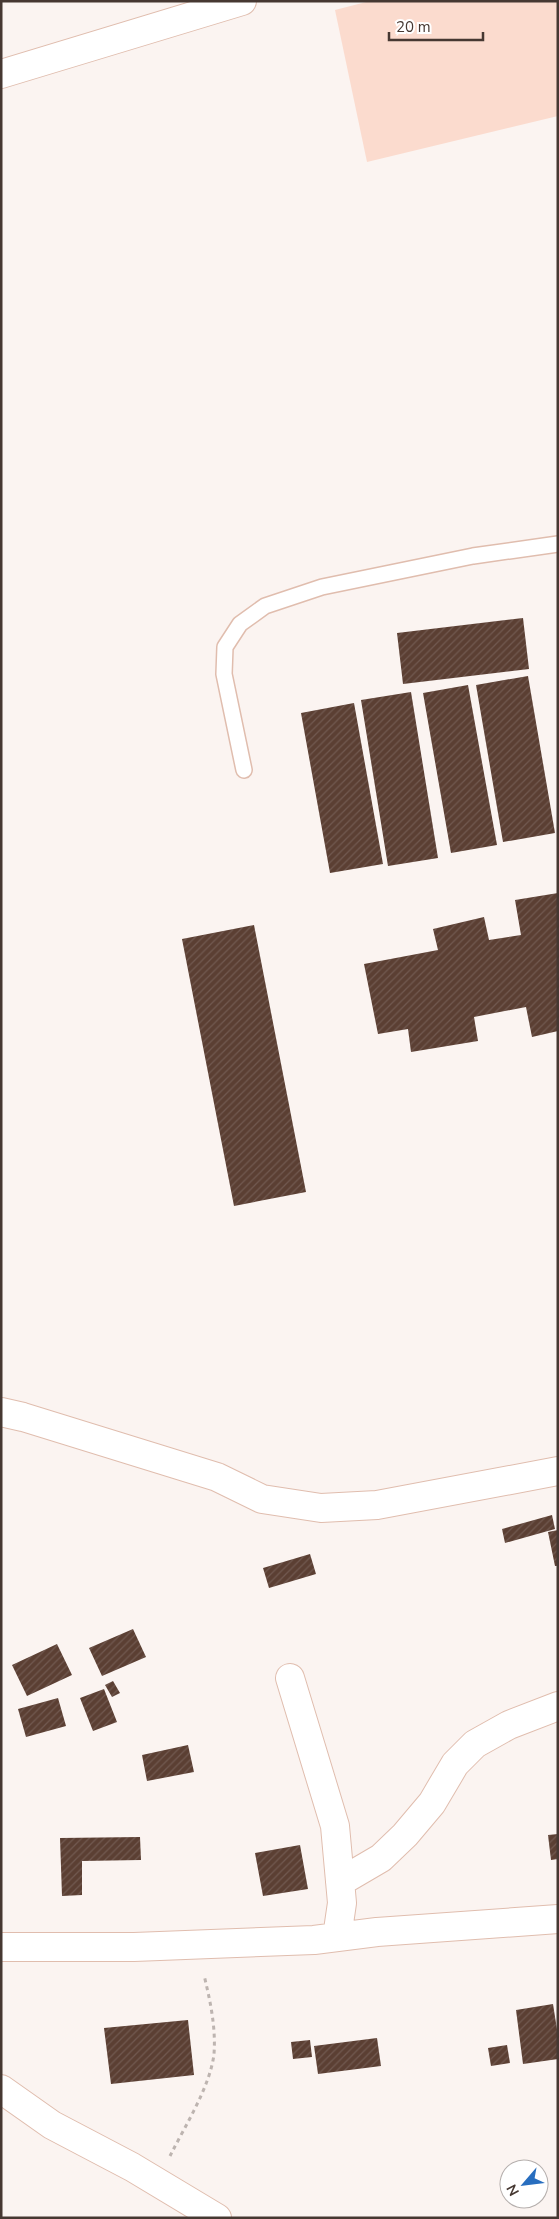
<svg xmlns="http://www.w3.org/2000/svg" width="559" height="2219" font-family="'Nunito Sans',sans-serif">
<defs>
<pattern id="building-hatch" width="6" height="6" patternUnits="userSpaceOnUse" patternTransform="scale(1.25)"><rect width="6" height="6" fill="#5b3f33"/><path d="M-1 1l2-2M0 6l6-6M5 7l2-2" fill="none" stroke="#715950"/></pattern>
</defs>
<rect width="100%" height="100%" fill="#fbf4f1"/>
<path fill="#fbdbce" d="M370 1H558V116L367 162 335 10Z"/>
<path fill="url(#building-hatch)" d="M523 618 529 669 403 684 397 633Z
M528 676 555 833 503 842 476 685Z
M468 685 497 845 451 853 423 693Z
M411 692 438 858 388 866 361 700Z
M354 703 383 864 330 873 301 713Z
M558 893V1031L532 1037 526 1007 474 1017 478 1041 411 1052 408 1029 378 1034 364 964 438 950 433 929 484 917 489 940 521 935 515 900Z
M254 925 306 1192 234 1206 182 939Z
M552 1515 555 1529 505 1543 502 1529Z
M558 1530V1566H555L548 1532Z
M310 1554 316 1574 269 1588 263 1568Z
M133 1629 146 1657 102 1676 89 1648Z
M57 1644 72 1675 27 1696 12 1665Z
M113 1681 120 1693 112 1697 105 1685Z
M104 1689 117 1722 93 1731 80 1698Z
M58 1698 66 1726 26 1737 18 1709Z
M188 1745 194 1772 147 1781 142 1755Z
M558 1834V1859L551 1860 548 1835Z
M140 1837 141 1860 82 1861V1895L62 1896 60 1838Z
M300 1845 308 1889 263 1896 255 1853Z
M553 2004 558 2036V2059L523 2064 516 2010Z
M188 2020 194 2075 111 2084 104 2028Z
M377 2038 381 2066 318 2074 314 2046Z
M310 2040 312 2057 293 2059 291 2042Z
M507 2045 510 2063 491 2066 488 2048Z"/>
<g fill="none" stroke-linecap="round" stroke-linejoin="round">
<defs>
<path id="service" d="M244 770 224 674 225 647 240 624 265 606 322 587 473 556 558 544"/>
<path id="minor" d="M1 74 242 1
M1 1412 23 1417 217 1477 262 1499 321 1508 377 1505 558 1471
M290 1678 335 1826 342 1903 337 1937
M340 1882 381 1858 405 1835 432 1803 455 1764 475 1744 509 1725 558 1706
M1 1947H134L314 1940 377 1932 558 1919
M1 2089 52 2125 132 2167 217 2218"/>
</defs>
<use href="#service" stroke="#e0bdae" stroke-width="18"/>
<use href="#minor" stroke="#e0bdae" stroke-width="30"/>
<path stroke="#bdb4b0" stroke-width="3" stroke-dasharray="4 4" stroke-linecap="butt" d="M170 2156C185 2126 210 2087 214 2054 216 2027 210 2000 204 1975"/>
<use href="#service" stroke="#fff" stroke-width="15"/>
<use href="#minor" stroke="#fff" stroke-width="28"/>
</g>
<rect width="559" height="2219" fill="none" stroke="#463832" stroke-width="5"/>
<g transform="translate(524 2184) rotate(242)"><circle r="24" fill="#ffffff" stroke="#b5afad"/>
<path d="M0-4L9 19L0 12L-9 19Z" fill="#286ebf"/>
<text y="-8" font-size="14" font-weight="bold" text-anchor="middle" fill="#463832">N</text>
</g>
<path d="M389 32v8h94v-8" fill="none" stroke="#463832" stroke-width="2.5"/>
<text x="396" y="32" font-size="15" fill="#463832" stroke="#ffffff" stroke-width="4" paint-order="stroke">20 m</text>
</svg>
